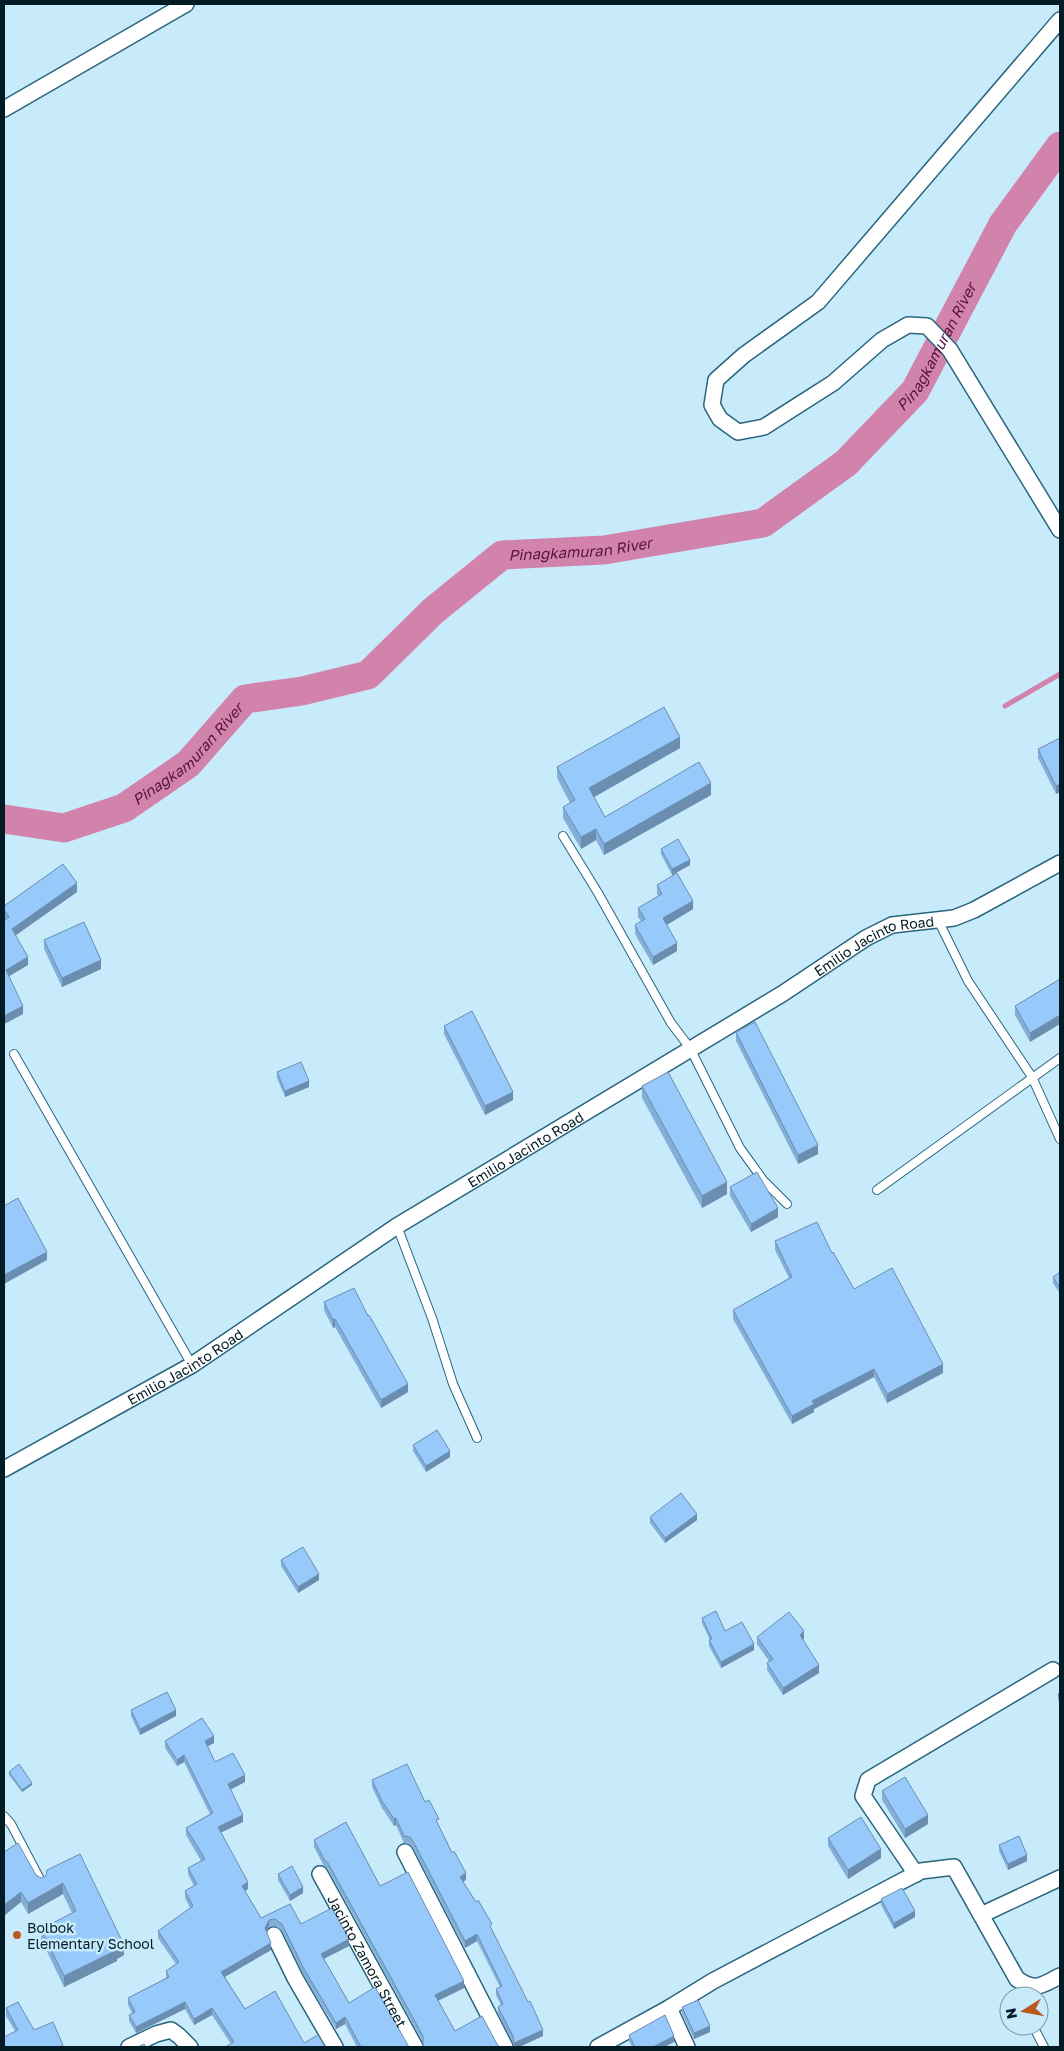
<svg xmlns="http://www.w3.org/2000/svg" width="1064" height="2051" font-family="'Golos Text',sans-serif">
<rect width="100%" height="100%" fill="#c8ebfc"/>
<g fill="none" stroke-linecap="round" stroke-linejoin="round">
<path stroke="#d283ac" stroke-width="5" d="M1005 706 1060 674"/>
<path stroke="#d283ac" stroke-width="29" id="s1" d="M4 819 64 828 124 808 188 764 245 699 302 691 368 675 433 611 502 555 604 550 763 523 846 463 915 391 1003 224 1060 146"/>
<defs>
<path id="service" d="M563 836 598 893 671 1023 690 1048 740 1148 763 1180 787 1204
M938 920 968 981 1032 1077 1060 1139
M14 1054 192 1365
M877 1190 1060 1058
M397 1226 432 1318 453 1384 477 1438
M4 1816 11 1824 42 1883
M1033 2026 1044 2047"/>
<g id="minor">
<path d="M1060 20 818 302 744 355 716 380 712 405 720 419 738 432 764 427 833 383 882 340 908 325 927 326 950 350 1060 530"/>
<path d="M4 109 186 4"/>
<path id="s2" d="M4 1469 192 1365 397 1226 782 994 866 938 892 925 954 918 974 910 1060 863"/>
<path d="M405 1852 505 2047"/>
<path id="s3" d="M320 1874 415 2047"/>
<path d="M916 1874 863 1796 868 1780 1053 1670"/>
<path d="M981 1915 1060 1878"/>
<path d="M274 1935 295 1978 335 2047"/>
<path d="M669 2008 687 2047"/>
<path d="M129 2047 156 2034 171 2030 179 2036 190 2047"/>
<path d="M598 2047 669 2008 713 1981 921 1871 954 1867 1017 1979C1036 1992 1042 1985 1060 1976"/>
</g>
</defs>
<use href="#service" stroke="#29657d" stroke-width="10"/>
<use href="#minor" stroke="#29657d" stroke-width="18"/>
<use href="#service" stroke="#fff" stroke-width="8"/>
<use href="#minor" stroke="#fff" stroke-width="15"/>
</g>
<path fill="#82aed8" d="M1060 738V792L1056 794 1038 758V749Z
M680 748 594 797 605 817 711 795 604 855 596 840 581 849 563 818V807L570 803 557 778V767Z
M661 849 690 865 672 875 661 854Z
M657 885 693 909 667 925 677 951 653 965 635 934V925L641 921 638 917V908L658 896 657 894Z
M77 892 15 935 28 965 9 976 23 1014 4 1024V921L5 920 4 918V906Z
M44 940 101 969 62 987 44 949Z
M1060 979 1030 1042 1015 1015V1006Z
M444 1026 513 1100 485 1115 444 1034Z
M736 1032 818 1154 798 1164 736 1041Z
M277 1072 309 1087 285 1097 277 1078Z
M642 1086 727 1194 702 1208 642 1098Z
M730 1187 778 1217 751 1232 730 1196Z
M775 1241 832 1253 854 1289 943 1373 887 1403 874 1377 814 1409V1412L792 1424 733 1319V1310L789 1278 775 1250Z
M1060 1272V1294L1053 1283V1277Z
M324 1302 368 1316 408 1392 381 1408 335 1327 333 1328 324 1310Z
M413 1445 450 1457 426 1472 413 1451Z
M650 1517 697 1520 665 1543 650 1523Z
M281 1560 319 1580 298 1593 281 1566Z
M702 1618 725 1631 754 1650 721 1668 709 1646V1640H710L702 1623Z
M757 1637 804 1639 803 1640 819 1673 783 1695 767 1670V1663L769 1661 757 1644Z
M1060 1693V1706L1058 1700V1694Z
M131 1710 176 1716 140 1735 131 1716Z
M165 1741 214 1743 207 1746 215 1762 245 1782 230 1789 243 1822 221 1832 248 1889 245 1891 261 1918 290 1904 301 1924 349 1946 324 1959 349 2003 409 2047H357L345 2024 336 2029 303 1974 282 1931 275 1926 269 1927 266 1932 271 1950 225 1977 245 2009 304 2043 325 2047 231 2044 212 2015 194 2025 185 2009 136 2033 129 2021V2015L132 2013 128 2005V1998L166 1978V1971L176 1964 158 1938V1931L190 1908 185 1898V1891L194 1886 188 1874V1868L201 1861 186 1835V1828L210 1814 184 1762 177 1766 165 1748Z
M9 1772 32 1785 22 1792 9 1775Z
M372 1780 425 1802 439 1826 466 1880 463 1882 492 1930 543 2036 519 2047H514L513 2043 498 2014V2007L501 2005 496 1995V1989L500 1987 477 1941 465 1948 413 1848 410 1844 404 1843 396 1825 394 1826 382 1808 372 1787Z
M882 1791 928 1824 905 1838 882 1800Z
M828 1838 881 1858 848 1879 828 1846Z
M314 1840 380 1886 464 1988 438 2001 455 2031 497 2044 500 2047H423V2042L328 1869 324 1866 314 1847Z
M999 1845 1027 1861 1008 1870 999 1851Z
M4 1852 41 1878 46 1876 80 1854 124 1955 117 1959V1961L64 1987 41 1939V1929L72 1913 63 1894 28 1914 21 1902Z
M278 1874 303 1893 290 1901 278 1880Z
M881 1899 915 1917 894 1929 881 1905Z
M682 2007 710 2032 694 2039 682 2013Z
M6 2008 34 2030 63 2047 15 2031 6 2016Z
M629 2035 674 2042 664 2047H632L629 2041Z"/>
<path fill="#6a8db0" d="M680 737V748L589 800V788Z
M711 783V795L604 855V844Z
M1060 784V792L1056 794V786Z
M596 829V840L581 849V837Z
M690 860V865L672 875V869Z
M77 883V892L12 938V929Z
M693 901V909L663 927V918Z
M677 943V951L653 965V957Z
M28 957V965L6 978V970Z
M101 960V969L62 987V978Z
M23 1006V1014L4 1024V1016Z
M1060 1015V1024L1030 1042V1033Z
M309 1081V1087L285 1097V1091Z
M513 1092V1100L485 1115V1106Z
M818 1145V1154L798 1164V1155Z
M727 1182V1194L702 1208V1196Z
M778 1208V1217L751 1232V1224Z
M47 1252V1260L4 1284V1275Z
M335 1319V1327L333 1328V1320Z
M943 1364V1373L887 1403V1394Z
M874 1369V1377L814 1409V1412L792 1424V1416L812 1401Z
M408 1384V1392L381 1408V1400Z
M450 1451V1457L426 1472V1466Z
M697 1514V1520L665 1543V1538Z
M319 1574V1580L298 1593V1587Z
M804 1631V1639L800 1642V1635Z
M754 1644V1650L721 1668V1662Z
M819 1665V1673L783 1695V1688Z
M176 1710V1716L140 1735V1729Z
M214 1736V1743L205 1748V1741Z
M184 1755V1762L177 1766V1760Z
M245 1775V1782L228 1791V1784Z
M32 1783V1785L22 1792V1790Z
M243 1815V1822L218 1834V1827Z
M928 1815V1824L905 1838V1829Z
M396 1818V1825L394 1826V1819Z
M881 1849V1858L848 1879V1870Z
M1027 1855V1861L1008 1870V1864Z
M466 1873V1880L460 1883V1877Z
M248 1882V1889L242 1893V1886Z
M63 1883V1894L28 1914V1903Z
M303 1887V1893L290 1901V1895Z
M21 1892V1902L4 1916V1905Z
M915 1911V1917L894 1929V1923Z
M269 1920V1927L265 1935V1928Z
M477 1934V1941L465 1948V1941Z
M349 1939V1946L321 1960V1954Z
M271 1943V1950L221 1979V1972Z
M124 1945V1955L117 1959V1961L64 1987V1976Z
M464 1981V1988L435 2002V1995Z
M185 2002V2009L136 2033V2027Z
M212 2008V2015L194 2025V2019Z
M345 2017V2024L336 2029V2023Z
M710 2026V2032L694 2039V2033Z
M543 2030V2036L519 2047H514V2043Z
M674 2036V2042L664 2047H653Z"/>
<path fill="#97cafb" stroke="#6a8db0" d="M664 707 680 737 589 788 605 817 699 762 711 783 604 844 596 829 581 837 563 807 575 800 557 767Z
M1060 738V784L1056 786 1038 749Z
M678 839 690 860 672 869 661 849Z
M63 864 77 883 12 929 28 957 6 970 23 1006 4 1016V921L9 917 4 910V906Z
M677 873 693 901 663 918 677 943 653 957 635 925 645 919 638 908 662 894 657 885Z
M84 922 101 960 62 978 44 940Z
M1060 979V1015L1030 1033 1015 1006Z
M472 1011 513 1092 485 1106 444 1026Z
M755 1022 818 1145 798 1155 736 1032Z
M301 1062 309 1081 285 1091 277 1072Z
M668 1072 727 1182 702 1196 642 1086Z
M757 1172 778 1208 751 1224 730 1187Z
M18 1198 47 1252 4 1275V1206Z
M817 1222 832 1253 833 1252 854 1289 892 1268 943 1364 887 1394 874 1369 812 1401 814 1404 792 1416 733 1310 792 1277 775 1241Z
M1060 1272V1288L1053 1277Z
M354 1288 368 1316 369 1315 408 1384 381 1400 335 1319 333 1320 324 1302Z
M437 1430 450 1451 426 1466 413 1445Z
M681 1493 697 1514 665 1538 650 1517Z
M303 1547 319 1574 298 1587 281 1560Z
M716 1611 725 1631 742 1622 754 1644 721 1662 709 1640 712 1639 702 1618Z
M789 1612 804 1631 800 1635 819 1665 783 1688 767 1663 773 1659 757 1637Z
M167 1692 176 1710 140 1729 131 1710Z
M1060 1693V1700L1058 1694Z
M202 1718 214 1736 205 1741 215 1762 233 1753 245 1775 228 1784 243 1815 218 1827 248 1882 242 1886 261 1918 290 1904 301 1924 332 1908 349 1939 321 1954 349 2003 375 1987 409 2047H361L345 2017 336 2023 303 1967 282 1924 275 1919 269 1920 265 1928 271 1943 221 1972 245 2009 275 1991 304 2043 318 2035 325 2047H225L234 2042 212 2008 194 2019 185 2002 136 2027 129 2015 135 2012 128 1998 169 1977 166 1971 179 1962 158 1931 193 1906 185 1891 197 1884 188 1868 205 1859 186 1828 213 1813 184 1755 177 1760 165 1741Z
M19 1764 32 1783 22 1790 9 1772Z
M407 1764 425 1802 429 1800 439 1819 436 1820 452 1853 454 1851 466 1873 460 1877 476 1902 478 1900 492 1924 490 1926 528 2002 530 2001 543 2030 514 2043 513 2036 498 2007 503 2004 496 1989 502 1986 477 1934 465 1941 413 1841 410 1837 404 1836 396 1818 394 1819 382 1801 372 1780Z
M905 1777 928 1815 905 1829 882 1791Z
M861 1817 881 1849 848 1870 828 1838Z
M346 1822 380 1886 408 1872 464 1981 435 1995 455 2031 482 2016 497 2044 500 2047H424L423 2045V2036L328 1863 324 1859 314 1840Z
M1019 1836 1027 1855 1008 1864 999 1845Z
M18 1843 36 1875 41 1878 46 1876 47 1870 80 1854 124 1945 117 1949V1950L64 1976 41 1929 76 1911 63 1883 28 1903 21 1892 4 1905V1852Z
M292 1866 303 1887 290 1895 278 1874Z
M902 1888 915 1911 894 1923 881 1899Z
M698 2000 710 2026 694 2033 682 2007Z
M18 2002 34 2030 53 2022 63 2045 59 2047H4V2037L18 2030 6 2008Z
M665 2015 674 2036 653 2047H635L629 2035Z
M144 2044 146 2047H138Z"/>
<circle fill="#bb591c" stroke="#c8ebfc" stroke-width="2" cx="17" cy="1935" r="5"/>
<g text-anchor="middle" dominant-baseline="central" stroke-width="5" stroke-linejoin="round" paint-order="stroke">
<g font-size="14" fill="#031b25" stroke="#c8ebfc">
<text stroke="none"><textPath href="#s2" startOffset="1018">Emilio Jacinto Road</textPath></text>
<text stroke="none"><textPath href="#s2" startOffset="612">Emilio Jacinto Road</textPath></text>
<text stroke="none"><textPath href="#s2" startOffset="208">Emilio Jacinto Road</textPath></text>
<text stroke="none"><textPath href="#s3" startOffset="99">Jacinto Zamora Street</textPath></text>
</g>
<g font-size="14" fill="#031b25" stroke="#c8ebfc" text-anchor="start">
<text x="27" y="1927">Bolbok<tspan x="27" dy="16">Elementary School</tspan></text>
</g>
<g font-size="15" font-style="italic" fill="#58123d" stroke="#c8ebfc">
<text stroke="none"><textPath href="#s1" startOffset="1108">Pinagkamuran River</textPath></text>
<text stroke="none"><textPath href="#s1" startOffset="672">Pinagkamuran River</textPath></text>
<text stroke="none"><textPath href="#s1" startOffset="208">Pinagkamuran River</textPath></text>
</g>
</g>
<rect width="1064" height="2051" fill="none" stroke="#031b25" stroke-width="10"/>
<g transform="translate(1024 2011) rotate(259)"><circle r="24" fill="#c8ebfc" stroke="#7998a6"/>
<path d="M0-4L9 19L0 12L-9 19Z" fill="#bb591c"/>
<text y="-8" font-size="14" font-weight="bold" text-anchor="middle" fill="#031b25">N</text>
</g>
</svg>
